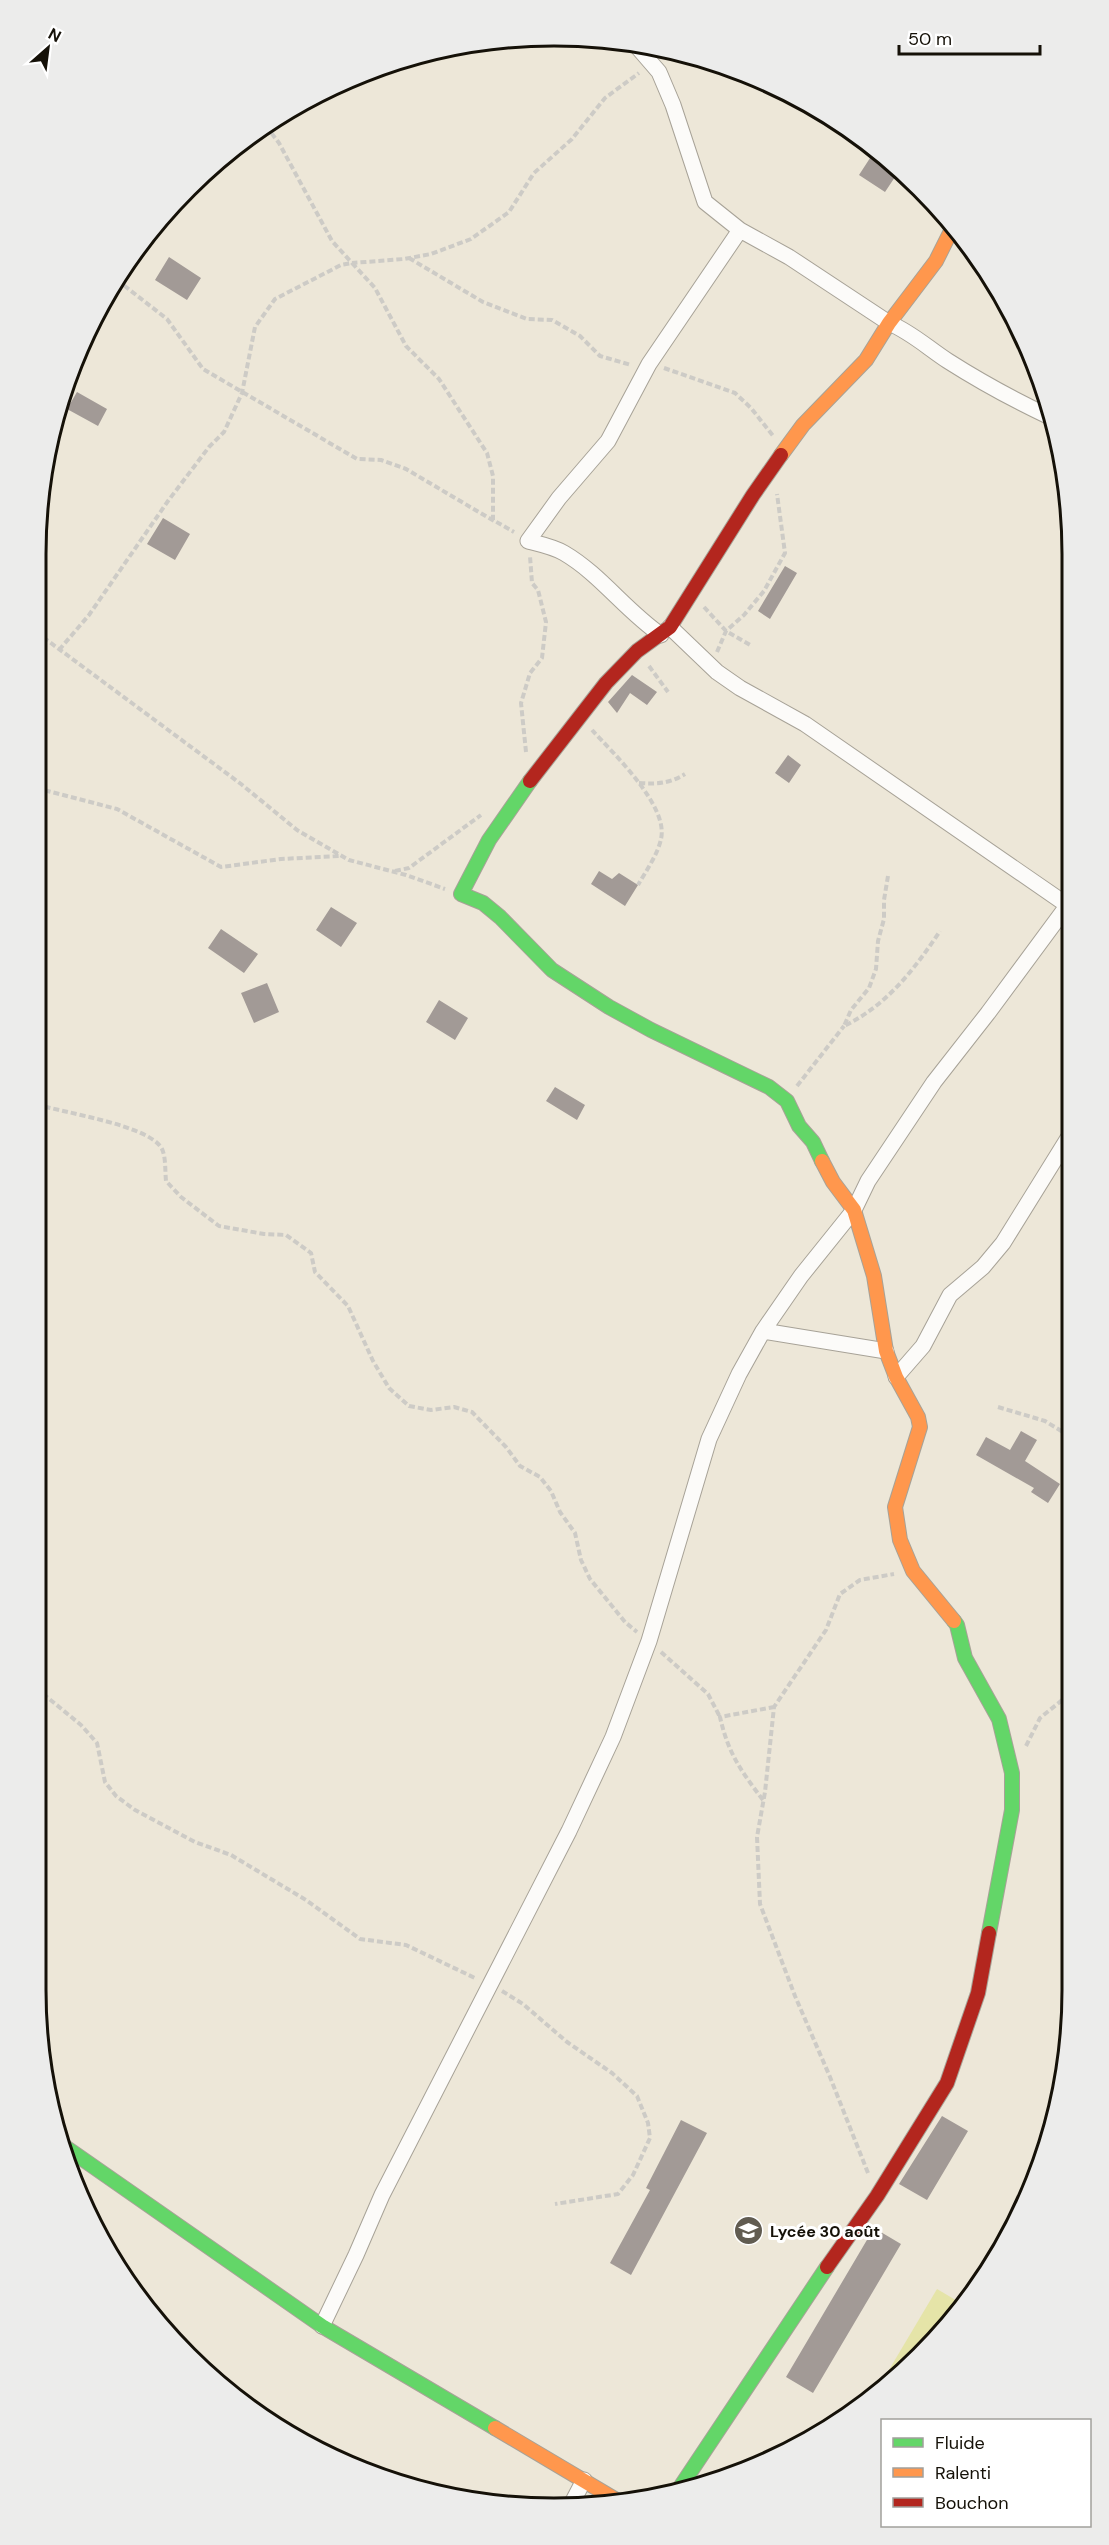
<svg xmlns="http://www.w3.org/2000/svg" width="1109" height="2545" font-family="'DM Sans',sans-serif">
<rect width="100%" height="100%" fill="#ede7d8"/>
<path fill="#e5e4a8" d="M937 2289 964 2305 945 2332 880 2385Z"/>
<path fill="#a29a96" d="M872 155 897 174 885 192 859 175Z
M169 257 201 278 187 300 155 280Z
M77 392 107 409 98 426 67 409Z
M163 518 190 534 175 560 147 544Z
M785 566 797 573 770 619 758 611Z
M632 675 657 692 647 705 630 693 617 713 608 702Z
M788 755 801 765 789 783 775 773Z
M599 871 612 879 619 873 638 885 625 906 591 884Z
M331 907 357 923 341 947 316 930Z
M221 929 258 954 244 973 208 948Z
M267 983 279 1012 254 1023 241 993Z
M439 1000 468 1018 455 1040 426 1022Z
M555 1087 585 1105 577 1120 546 1101Z
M1021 1431 1037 1440 1025 1461 1060 1484 1048 1503 1031 1492 1034 1488 976 1455 986 1437 1010 1450Z
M942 2116 968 2131 927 2200 899 2184Z
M681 2120 707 2133 631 2275 610 2263 650 2190 646 2188Z
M874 2228 901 2244 813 2393 786 2377Z"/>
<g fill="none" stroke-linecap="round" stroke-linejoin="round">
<defs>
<path id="street" d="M634 43 659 72 673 105 705 202 740 230 789 257 889 323C911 332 928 348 948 361 981 382 1014 400 1050 417
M670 627 717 672 740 688 805 724 1070 907
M661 635C626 611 600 574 564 553 554 547 540 544 528 541L559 498 608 441 649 364 740 230
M763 1331 886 1351
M896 1377 923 1346 950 1295 983 1267 1003 1243 1070 1135
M322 2326 356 2255 382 2195 569 1831 613 1737 649 1641 709 1439 739 1374 763 1331 801 1276 854 1210 868 1181 934 1082 988 1013 1070 902
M572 2503 584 2480"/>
<path id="fast" d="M530 781 489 840 461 894 483 903 500 917 552 970 609 1007 651 1030 769 1087 787 1101 799 1126 813 1142 822 1161
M954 1621 957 1625 965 1658 999 1719 1012 1773V1810L989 1933
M61 2144 322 2326 495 2428
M677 2492 827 2267"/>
<path id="slow" d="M781 455 803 425 866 360 889 323 936 261 953 227
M822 1161 833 1182 854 1210 874 1276 886 1351 896 1377 918 1417 920 1427 895 1507 900 1540 913 1571 954 1621
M495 2428 623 2504"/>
<path id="jam" d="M530 781 606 683 637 651 670 627 753 495 781 455
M827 2267 877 2196 947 2083 978 1993 989 1933"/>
</defs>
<use href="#street" stroke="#a7a297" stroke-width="17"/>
<use href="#fast" stroke="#a7a297" stroke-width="16"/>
<use href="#slow" stroke="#a7a297" stroke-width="16"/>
<use href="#jam" stroke="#a7a297" stroke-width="16"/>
<path stroke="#cdcbc6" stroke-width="4" stroke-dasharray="6 3" stroke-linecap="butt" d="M266 126 279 143 332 241 352 263 404 259 431 254 471 239 509 212 534 173 572 139 605 98 639 73
M409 258 483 302 527 319 552 320 580 336 600 356 631 365
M117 280 167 319 203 369 357 459 381 460 406 469 494 521
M664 368 735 393 751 408 774 437
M704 607 726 631 752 646
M36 632 241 784 297 830 349 860 406 875 445 889
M59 650 89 615 168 501 209 447 224 432 242 393 255 327 275 299 341 265 352 263 375 288 406 346 439 379 487 453 493 476V520L514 532
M717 652 726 631 744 615 764 591 785 553 777 494
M649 666 668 692
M592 730C613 753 669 806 661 839 658 854 646 871 638 885
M526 752 521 703 530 673 542 658 546 622 538 590 532 583 530 556
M639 783C657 784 669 784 685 774
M36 788 117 809 221 867 281 859 340 856
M395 871 409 868 481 815
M888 876 884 900V919L878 941 876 969 869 988 851 1010 844 1026C886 1006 914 970 940 931
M797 1086 844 1026
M36 1104C63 1113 150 1125 162 1149 166 1157 165 1172 166 1181L181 1197 219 1226 264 1234 286 1235 311 1253 315 1272 348 1306 373 1361 389 1388 409 1406 431 1410 454 1407 472 1412 506 1447 520 1466 540 1477 551 1491 560 1512 575 1533 581 1560 590 1579 625 1622 637 1632
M998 1407 1045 1421 1071 1437
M661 1652 708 1694 720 1717
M36 1688 81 1725 97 1743 105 1782 116 1796 135 1810 195 1842 231 1855 306 1900 360 1939 406 1945 477 1979
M1026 1746 1040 1718 1072 1692
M763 1800C741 1771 728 1753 720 1717L774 1707
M502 1991 523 2004 567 2042 612 2073 637 2096 648 2123 650 2138 633 2175 618 2194 555 2204
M868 2173 830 2077 795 1996 760 1904 757 1837 765 1792 774 1707 826 1630 840 1594 860 1580 894 1574"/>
<use href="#street" stroke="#fcfbf9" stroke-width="15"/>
<use href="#fast" stroke="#63d668" stroke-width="14"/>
<use href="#slow" stroke="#ff974d" stroke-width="14"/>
<use href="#jam" stroke="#b3261e" stroke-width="14"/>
</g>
<defs>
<symbol id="school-disc" viewBox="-11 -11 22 22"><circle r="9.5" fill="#615c51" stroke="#fff"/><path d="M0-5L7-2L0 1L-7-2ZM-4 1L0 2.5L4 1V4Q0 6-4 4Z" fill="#fff"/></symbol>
</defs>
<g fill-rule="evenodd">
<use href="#school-disc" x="732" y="2214" width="33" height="33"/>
</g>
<g text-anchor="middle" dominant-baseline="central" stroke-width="6" stroke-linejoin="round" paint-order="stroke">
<g font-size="16" font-weight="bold" fill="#151108" stroke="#fff" text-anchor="start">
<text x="770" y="2231">Lycée 30 août</text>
</g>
</g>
<path d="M0 0H1109V2545H0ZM554 46H554A508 508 0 0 1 1062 554V1990A508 508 0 0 1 554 2498H554A508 508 0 0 1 46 1990V554A508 508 0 0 1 554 46Z" fill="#ececeb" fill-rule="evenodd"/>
<path fill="none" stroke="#151108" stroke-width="3" d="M554 46H554A508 508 0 0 1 1062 554V1990A508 508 0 0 1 554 2498H554A508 508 0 0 1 46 1990V554A508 508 0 0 1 554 46Z"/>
<rect x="881" y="2419" width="210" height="108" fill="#ffffff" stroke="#a1a09c" stroke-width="1.5"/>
<rect x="893" y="2438" width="30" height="9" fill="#63d668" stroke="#a1a09c" stroke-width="1.5"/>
<text x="935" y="2449" font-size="18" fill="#151108">Fluide</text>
<rect x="893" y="2468" width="30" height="9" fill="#ff974d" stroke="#a1a09c" stroke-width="1.5"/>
<text x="935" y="2479" font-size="18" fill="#151108">Ralenti</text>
<rect x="893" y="2498" width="30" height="9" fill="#b3261e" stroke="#a1a09c" stroke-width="1.5"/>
<text x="935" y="2509" font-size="18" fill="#151108">Bouchon</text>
<g transform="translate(48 48) rotate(28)" stroke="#ffffff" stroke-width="4.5" paint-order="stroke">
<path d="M0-4.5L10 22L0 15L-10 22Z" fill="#151108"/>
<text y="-9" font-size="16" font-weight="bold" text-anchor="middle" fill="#151108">N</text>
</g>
<path d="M899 45v9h141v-9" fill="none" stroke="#151108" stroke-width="3"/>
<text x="908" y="45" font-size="18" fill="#151108" stroke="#ffffff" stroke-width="4.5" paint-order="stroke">50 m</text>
</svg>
